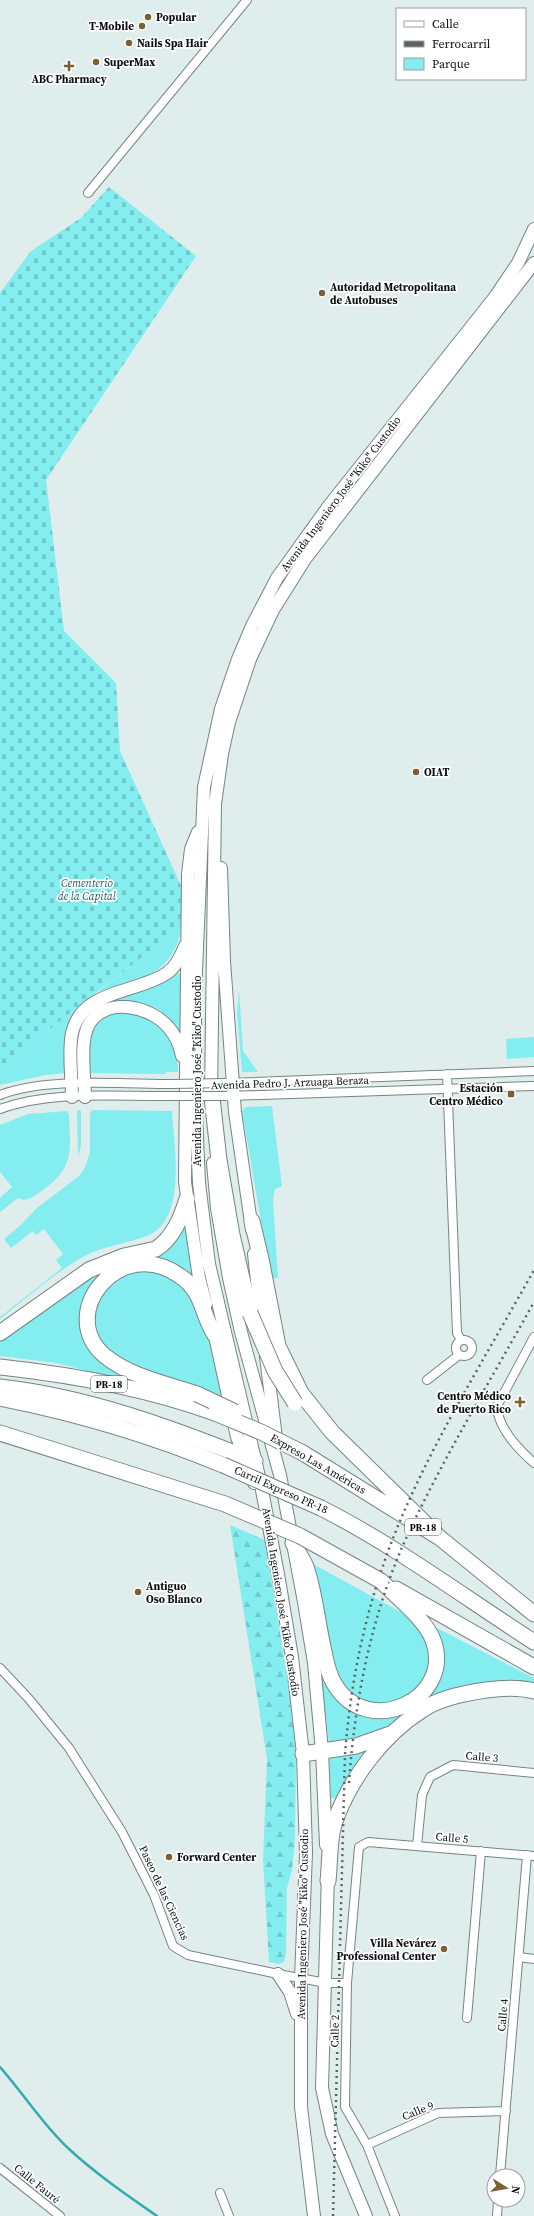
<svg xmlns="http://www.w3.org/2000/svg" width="534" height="2216" font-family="'Source Serif 4',serif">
<defs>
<pattern id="forest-firs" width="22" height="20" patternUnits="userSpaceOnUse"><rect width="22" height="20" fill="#84edef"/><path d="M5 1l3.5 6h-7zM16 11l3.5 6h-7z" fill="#71cacc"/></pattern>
<pattern id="cemetery-stones" width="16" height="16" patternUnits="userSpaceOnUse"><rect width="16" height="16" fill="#84edef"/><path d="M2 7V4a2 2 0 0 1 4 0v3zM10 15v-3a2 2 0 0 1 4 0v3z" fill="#71cacc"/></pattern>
</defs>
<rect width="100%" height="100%" fill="#dfeded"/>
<path fill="#84edef" d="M182 926C173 976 140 979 98 992Z
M175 971 183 976V1037C177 1034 175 1024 170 1019 147 996 127 1003 99 1010L80 1067H75C75 1058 74 1048 75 1040 79 1002 144 985 175 971Z
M239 990 243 1051 258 1072H242L237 1014Z
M81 1005 66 1035 64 1047 65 1073 46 1075 0 1085V1068Z
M116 1012C151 1010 179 1036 178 1072H166V1074L89 1073C85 1046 88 1024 116 1012Z
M534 1037V1057L507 1059 506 1039Z
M272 1106 282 1186 275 1189 273 1199 278 1278 271 1279 242 1111 246 1107Z
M79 1110 81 1111V1145L78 1157 77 1111Z
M92 1110 172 1111C174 1144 187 1218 149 1235 128 1244 105 1245 85 1256 55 1272 27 1298 0 1319V1317L62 1268 56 1260 63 1254 44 1229 36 1235 33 1231 11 1248 4 1239 21 1225 37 1208 79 1176 85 1168 90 1152V1114Z
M67 1111 69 1115C70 1146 75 1165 48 1186 40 1192 34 1198 24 1200L18 1198 0 1212V1198L12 1187 0 1172V1125L28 1114Z
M185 1218 198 1285 182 1275 121 1267 85 1322 131 1377 130 1380 127 1381 56 1363 0 1356V1338L88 1274 147 1255Z
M137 1268 169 1275 192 1297 209 1340 223 1396C182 1379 98 1376 95 1317 93 1290 117 1278 137 1268Z
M311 1563 410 1617 429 1646V1668L418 1689 399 1703 365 1704 337 1681Z
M435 1627 534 1678V1688L473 1686 375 1737 329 1743 321 1676 325 1675 332 1692 339 1702 352 1709 371 1715 428 1694Z
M370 1747 338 1798H331L329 1756Z"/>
<path fill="url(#forest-firs)" d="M230 1525 265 1540 288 1681 296 1754 295 1840 292 1870 287 1888 286 1953 284 1962 279 1964 269 1962 263 1860 267 1759Z"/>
<path fill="url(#cemetery-stones)" d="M109 187 196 256 46 480 64 631 116 683 120 751 182 888V926L0 1068V293L31 251 81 218Z"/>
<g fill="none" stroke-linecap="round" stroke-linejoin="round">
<path stroke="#36aaad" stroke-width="2.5" d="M0 2067C24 2094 43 2125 69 2149 96 2174 127 2195 157 2216"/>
<defs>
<path id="street" d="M88 193 247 0
M447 1074 457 1333 461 1340
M229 1083 534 1071
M0 1095C45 1077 124 1084 173 1084
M229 1096 534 1086
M0 1109C50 1090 118 1097 172 1096
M534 1337 497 1406C498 1428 518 1449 534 1463
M456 1348a8 8 0 1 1 16 0a8 8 0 1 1-16 0Z
M427 1380 459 1355
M0 1668 29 1699 69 1748 122 1832 154 1895 173 1946 188 1955 278 1974 326 1983H347
M417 1846 422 1795 430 1777 453 1765 534 1773
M519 1957 534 1959
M467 2018 481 1851
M367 2145 438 2113 506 2111
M0 2168 60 2216
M500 2176 527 1855
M220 2193 229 2216
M395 2216 367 2145 345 2107 347 1983 359 1847 368 1842 534 1856
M497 2216 498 2200"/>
<path id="secondary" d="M198 832 191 849 188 874 185 1182 199 1278 206 1304
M221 868 224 961 235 1112 252 1230
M211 1094 215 804 222 754 229 722 250 659 273 610 305 559 534 263
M72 1097C72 1077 68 1053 72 1033 82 989 136 994 167 973 176 967 181 956 185 946
M85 1097C85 1078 79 1041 89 1024 107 996 151 1006 169 1028 176 1036 180 1046 182 1056
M213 1163 217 1208 229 1278 241 1332 280 1475 304 1602 314 1663 322 1751 326 1845
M254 1254 263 1335
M213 1327 237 1437 254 1483
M266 1357 277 1446
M328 1873 322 2088 332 2134 366 2216
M278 1974 290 1992 297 2014
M314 2216 301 2107V1979L306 1853 303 1754 292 1657 278 1574 261 1485 209 1264 199 1183 195 1091V994L204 787 221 709 238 659 252 626 277 578 328 507 495 297 518 263 534 229"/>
<path id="highway" d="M211 1089 219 1160 232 1235 250 1313
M252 1221 261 1259 278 1346 301 1393 332 1432 440 1538
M0 1333 89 1270 124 1256 156 1249C173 1238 181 1218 187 1199
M0 1367C73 1375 146 1388 215 1413
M0 1387C89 1397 172 1428 255 1461
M197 1394C167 1384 131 1377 105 1356 55 1314 120 1233 180 1276 204 1292 201 1314 215 1335
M0 1398C76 1413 151 1435 223 1465
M0 1433 225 1504
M303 1453 440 1538 534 1614
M321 1508C396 1546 464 1597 534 1642
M293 1543C297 1551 303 1559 306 1567 314 1590 317 1618 322 1642 325 1656 327 1673 335 1685 369 1740 455 1698 433 1640 425 1619 397 1597 381 1581
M396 1589 534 1667
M303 1754 356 1746 390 1734
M328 1881C330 1864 329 1837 335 1821 351 1777 383 1735 422 1710 439 1698 465 1693 486 1690 501 1688 519 1687 534 1691"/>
</defs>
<use href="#street" stroke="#778484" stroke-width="10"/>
<use href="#secondary" stroke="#778484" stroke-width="14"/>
<use href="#highway" stroke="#778484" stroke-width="17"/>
<use href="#street" stroke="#fff" stroke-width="8"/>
<use href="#secondary" stroke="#fff" stroke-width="12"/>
<use href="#highway" stroke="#fff" stroke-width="15"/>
<path stroke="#5b6464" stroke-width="2.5" stroke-dasharray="2 4" stroke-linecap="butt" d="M349 1783C355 1697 372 1611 409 1532 446 1453 492 1378 534 1302
M333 2216 345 1755C350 1687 363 1622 386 1557 421 1459 483 1362 534 1270"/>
<defs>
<path id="street-bridge" d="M173 1084 226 1083
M172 1096H226"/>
<path id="highway-bridge" d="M250 1313 275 1371 295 1403
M197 1394 235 1412
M215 1413 261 1432 303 1453
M223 1465 321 1508
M225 1504 300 1536 381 1581"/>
</defs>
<use href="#street-bridge" stroke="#778484" stroke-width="10" stroke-linecap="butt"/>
<use href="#highway-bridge" stroke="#778484" stroke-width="17" stroke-linecap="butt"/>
<use href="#street-bridge" stroke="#fff" stroke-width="8"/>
<use href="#highway-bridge" stroke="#fff" stroke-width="15"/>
</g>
<g fill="#7c6033" stroke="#fff" stroke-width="1.5">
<circle cx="148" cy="17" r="4"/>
<circle cx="142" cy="26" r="4"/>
<circle cx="129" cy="43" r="4"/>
<circle cx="96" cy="62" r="4"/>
<path d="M67 60h4v4h4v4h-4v4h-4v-4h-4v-4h4z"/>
<circle cx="322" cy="293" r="4"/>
<circle cx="416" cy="772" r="4"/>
<rect x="507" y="1090" width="8" height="8" rx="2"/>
<path d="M518 1396h4v4h4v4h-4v4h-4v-4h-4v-4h4z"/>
<circle cx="138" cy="1592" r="4"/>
<circle cx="169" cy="1857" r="4"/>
<circle cx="444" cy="1949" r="4"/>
</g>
<g text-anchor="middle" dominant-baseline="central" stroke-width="3.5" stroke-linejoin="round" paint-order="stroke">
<g fill="#fff" stroke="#545757" stroke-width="1">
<rect x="91" y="1376" width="36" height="16" rx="3"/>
<rect x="405" y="1519" width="36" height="16" rx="3"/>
</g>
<g font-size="10" font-weight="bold" fill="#0a0f0f">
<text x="109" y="1384">PR-18</text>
<text x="423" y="1527">PR-18</text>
</g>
<g font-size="11" font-weight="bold" fill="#0a0f0f" stroke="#fff" text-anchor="start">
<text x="156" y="17">Popular</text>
<text x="134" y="26" text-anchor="end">T-Mobile</text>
<text x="137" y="43">Nails Spa Hair</text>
<text x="104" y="62">SuperMax</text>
<text x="69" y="79" text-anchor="middle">ABC Pharmacy</text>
<text x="330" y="287">Autoridad Metropolitana<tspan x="330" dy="13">de Autobuses</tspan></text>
<text x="424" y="772">OIAT</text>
<text x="503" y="1088" text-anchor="end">Estación<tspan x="503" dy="13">Centro Médico</tspan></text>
<text x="511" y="1396" text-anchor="end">Centro Médico<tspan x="511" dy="13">de Puerto Rico</tspan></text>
<text x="146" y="1586">Antiguo<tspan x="146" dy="13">Oso Blanco</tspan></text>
<text x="177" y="1857">Forward Center</text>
<text x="436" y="1943" text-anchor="end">Villa Nevárez<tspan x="436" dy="13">Professional Center</tspan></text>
</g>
<g font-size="11" fill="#0a0f0f" stroke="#fff">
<text transform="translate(341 494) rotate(-53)">Avenida Ingeniero José "Kiko" Custodio</text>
<text transform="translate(197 1071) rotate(-90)">Avenida Ingeniero José "Kiko" Custodio</text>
<text transform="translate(290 1083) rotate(-2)">Avenida Pedro J. Arzuaga Beraza</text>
<text transform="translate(318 1464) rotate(30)">Expreso Las Américas</text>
<text transform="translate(281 1490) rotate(24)">Carril Expreso PR-18</text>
<text transform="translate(281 1602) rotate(81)">Avenida Ingeniero José "Kiko" Custodio</text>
<text transform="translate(482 1757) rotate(5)">Calle 3</text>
<text transform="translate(452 1838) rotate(5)">Calle 5</text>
<text transform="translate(164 1893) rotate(65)">Paseo de las Ciencias</text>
<text transform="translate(303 1924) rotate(-89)">Avenida Ingeniero José "Kiko" Custodio</text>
<text transform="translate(503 2015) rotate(-85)">Calle 4</text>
<text transform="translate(335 2031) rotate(-89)">Calle 2</text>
<text transform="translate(418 2111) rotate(-22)">Calle 9</text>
<text transform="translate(37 2184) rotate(39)">Calle Fauré</text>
</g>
<g font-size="11" font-style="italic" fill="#1e5d5e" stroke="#fff">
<text x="87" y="883">Cementerio<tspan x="87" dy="13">de la Capital</tspan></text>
</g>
</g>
<rect x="396" y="8" width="130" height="72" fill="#ffffff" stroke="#9d9f9f"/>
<rect x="404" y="21" width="20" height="6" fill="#ffffff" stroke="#9d9f9f"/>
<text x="432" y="28" font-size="12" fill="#0a0f0f">Calle</text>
<rect x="404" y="41" width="20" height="6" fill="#5b6464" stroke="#9d9f9f"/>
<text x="432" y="48" font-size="12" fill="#0a0f0f">Ferrocarril</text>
<rect x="404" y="58" width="20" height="12" fill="#84edef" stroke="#9d9f9f"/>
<text x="432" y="68" font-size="12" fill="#0a0f0f">Parque</text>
<g transform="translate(506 2188) rotate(101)"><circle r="19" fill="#ffffff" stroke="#9d9f9f"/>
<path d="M0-3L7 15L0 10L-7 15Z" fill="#7c6033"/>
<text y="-6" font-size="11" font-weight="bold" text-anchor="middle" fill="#0a0f0f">N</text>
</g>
</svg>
